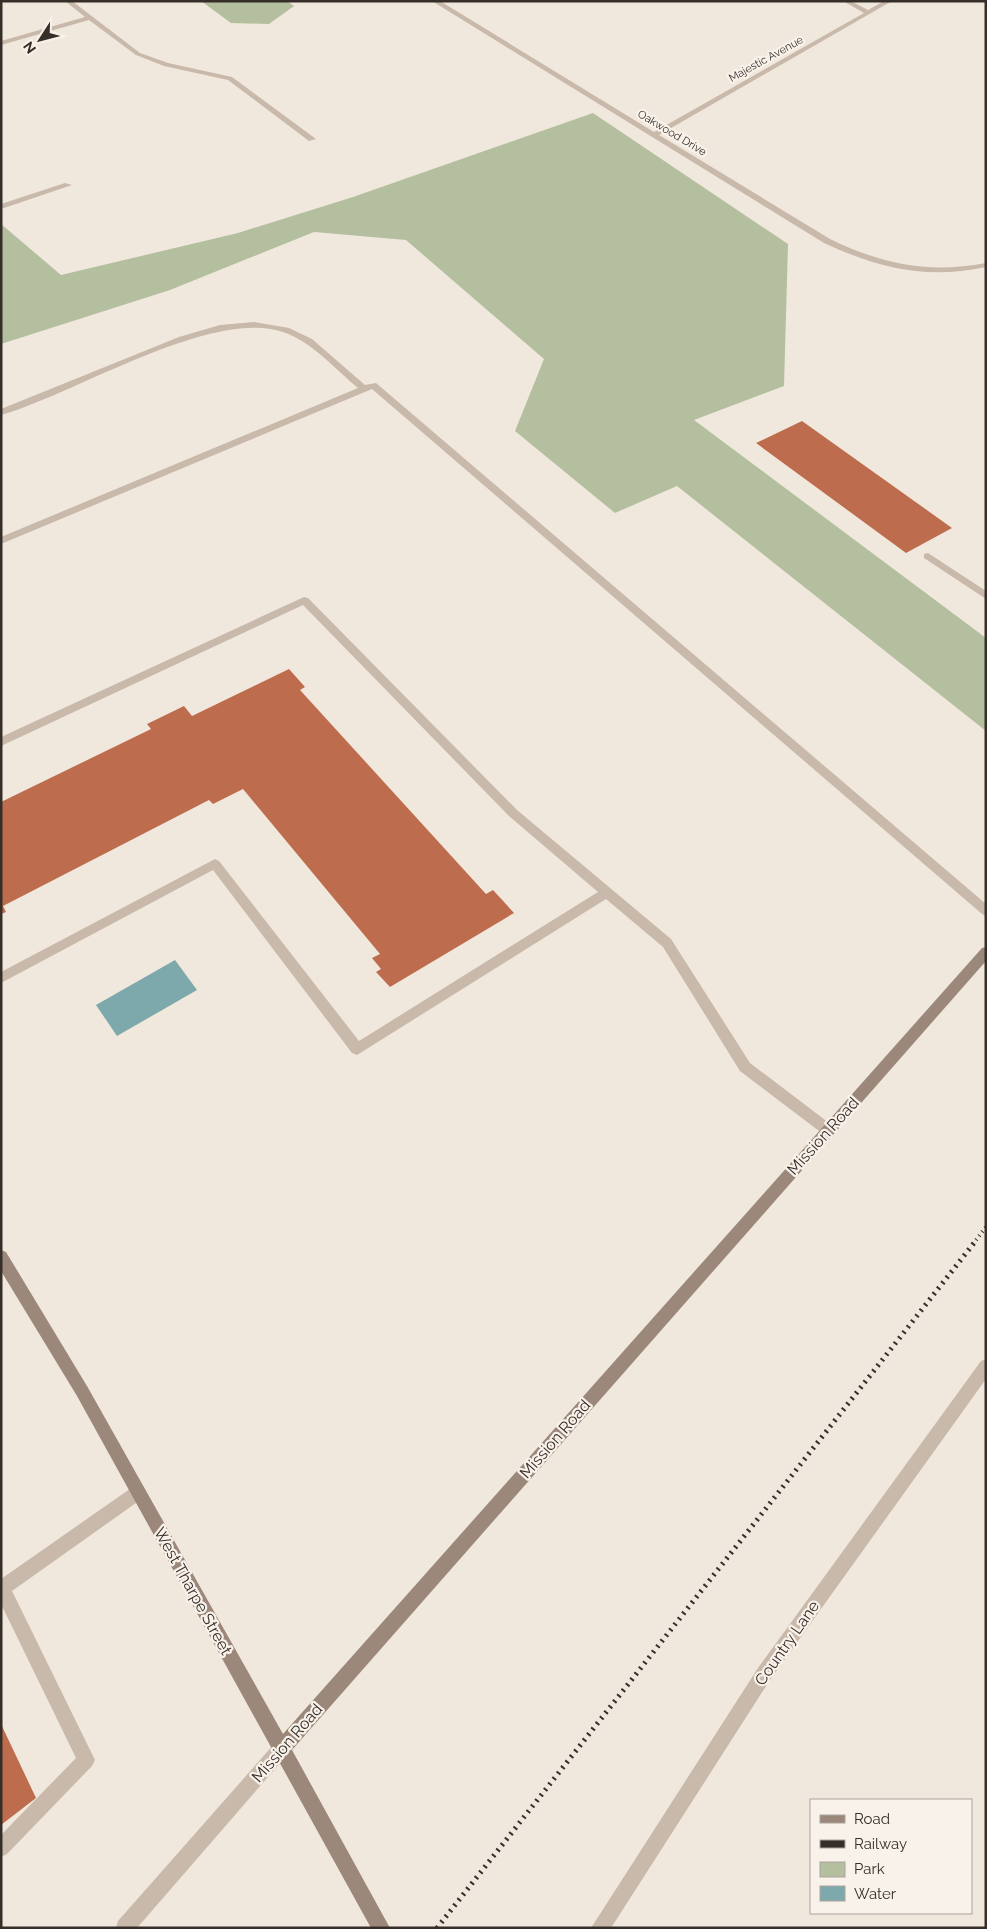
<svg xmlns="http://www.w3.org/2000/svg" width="987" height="1929" font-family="Raleway,sans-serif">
<rect width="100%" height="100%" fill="#f1e8dd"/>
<path fill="#b3bf9e" d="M201 1H287L294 6 269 24 231 23Z
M593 113 788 244 784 386 694 420 986 638V731L677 486 615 513 515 431 544 359 406 240 314 232 170 290 1 344V224L61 275 238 233 353 197Z"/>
<path fill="#7ea9ac" d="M175 960 197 990 117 1036 96 1005Z"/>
<path fill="#be6c4e" d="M802 421 952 528 906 553 756 443Z
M289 669 305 687 300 690 486 894 493 890 514 913 390 987 376 972 381 969 372 958 380 954 243 789 213 804 209 800 3 906 6 912 1 914V802L151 729 147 724 184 706 192 716Z
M1 1724 36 1798 1 1825Z"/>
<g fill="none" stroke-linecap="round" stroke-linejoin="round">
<path fill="#c8b9aa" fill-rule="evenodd" d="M65 1H72L140 53 168 63 232 77 316 139 309 141 228 80 164 66 136 55 89 20 1 45V41L85 17Z
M254 322 289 328 312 339 365 385 376 383 986 904V916L982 914 372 389 1 544V537L358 388C335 369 314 344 286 333 215 305 73 395 1 415V409L179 337 220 325Z
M928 553 986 591V599L924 558V554Z
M304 597 308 598 517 810 671 939 750 1063 833 1126 835 1130 833 1134 828 1136 823 1134 740 1071 663 947 606 899 357 1055 352 1053 213 870 1 983V972L215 859 219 861 359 1041 598 892 509 816 303 605 1 746V737Z
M137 1484 143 1486 145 1492 143 1498 12 1591 95 1760 92 1766 7 1854 1 1857V1835L76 1758 1 1604V1579Z"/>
<path fill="#c8b9aa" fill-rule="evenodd" d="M432 1H440L654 132 864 13 843 1H851L868 10 884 1H892L659 135 830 239C882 264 928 274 986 263V267C926 280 878 268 824 243Z
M65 183 72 185 1 209V204Z
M986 1359V1379L770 1680 611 1928H591L758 1668 981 1361Z"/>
<path fill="#c8b9aa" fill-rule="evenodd" d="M281 1740 287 1743 290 1749 287 1755 137 1928H116L118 1921 275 1743Z"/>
<path fill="#9c887b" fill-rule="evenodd" d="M986 947V961L292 1750 390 1928H371L77 1396 1 1271V1250L6 1252 87 1386 283 1734 982 948Z"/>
<path stroke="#362e29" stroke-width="4" stroke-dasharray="1 4" stroke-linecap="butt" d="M973 1244 986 1227"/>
<path stroke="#362e29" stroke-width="5" stroke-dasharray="2 5" stroke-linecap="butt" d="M437 1928 974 1243"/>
</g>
<g text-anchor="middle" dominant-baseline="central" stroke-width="4.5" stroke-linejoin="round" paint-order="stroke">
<g font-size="11" fill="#362e29" stroke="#f9f2ea">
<text transform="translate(766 59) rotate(-29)">Majestic Avenue</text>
<text transform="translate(672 133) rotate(31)">Oakwood Drive</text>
</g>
<g font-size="16" fill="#362e29" stroke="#f9f2ea">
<text transform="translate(823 1136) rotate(-48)">Mission Road</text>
<text transform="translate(555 1439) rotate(-49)">Mission Road</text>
<text transform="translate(193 1591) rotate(61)">West Tharpe Street</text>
<text transform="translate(787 1643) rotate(-55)">Country Lane</text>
<text transform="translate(287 1743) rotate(-49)">Mission Road</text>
</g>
</g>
<rect width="987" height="1929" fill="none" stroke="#362e29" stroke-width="5"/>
<rect x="810" y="1799" width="162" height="115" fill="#f9f2ea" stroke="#aba49d"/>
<rect x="820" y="1815" width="25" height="8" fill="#9c887b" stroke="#aba49d"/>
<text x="854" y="1824" font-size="15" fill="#362e29">Road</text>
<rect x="820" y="1840" width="25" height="8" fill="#362e29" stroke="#aba49d"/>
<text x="854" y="1849" font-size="15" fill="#362e29">Railway</text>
<rect x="820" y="1862" width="25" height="15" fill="#b3bf9e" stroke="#aba49d"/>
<text x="854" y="1874" font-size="15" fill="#362e29">Park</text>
<rect x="820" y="1886" width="25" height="15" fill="#7ea9ac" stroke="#aba49d"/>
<text x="854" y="1899" font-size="15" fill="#362e29">Water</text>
<g transform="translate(40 40) rotate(234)" stroke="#f9f2ea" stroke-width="4" paint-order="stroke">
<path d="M0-4L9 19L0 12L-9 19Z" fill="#362e29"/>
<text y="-8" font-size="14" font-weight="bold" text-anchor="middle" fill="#362e29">N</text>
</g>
</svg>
